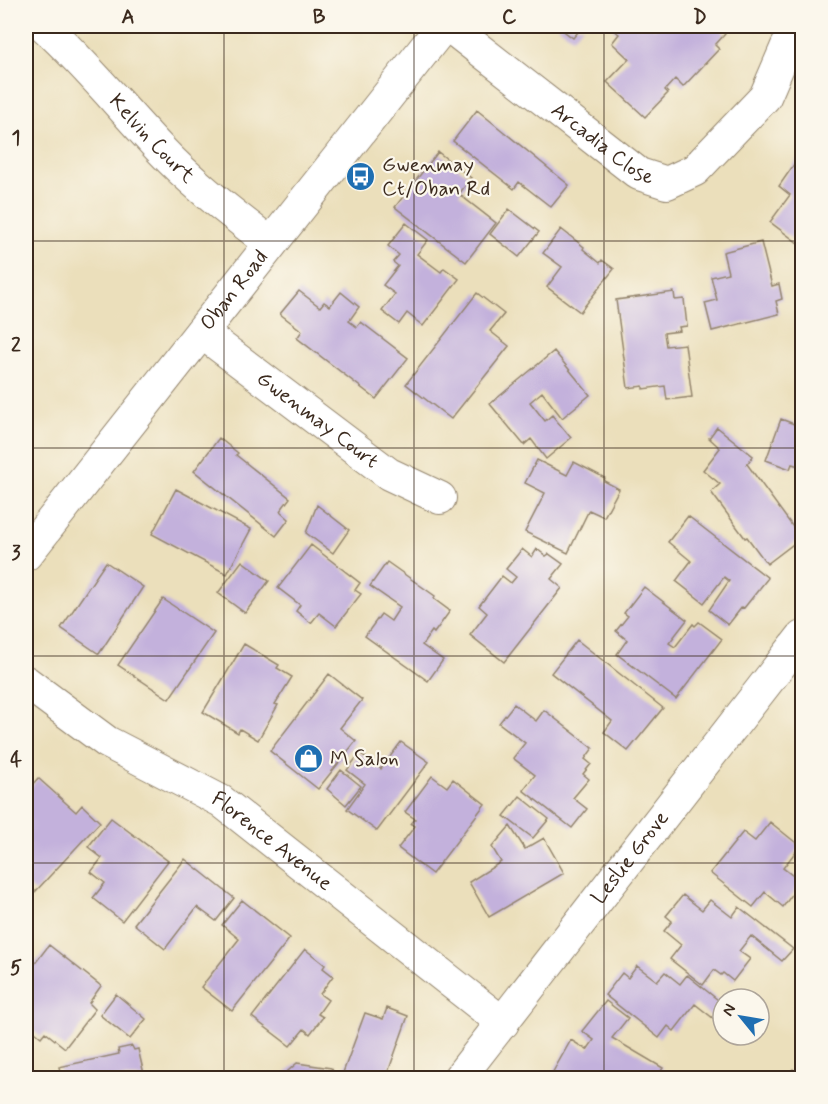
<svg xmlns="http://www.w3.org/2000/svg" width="828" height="1104" font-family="Mynerve,sans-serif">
<rect width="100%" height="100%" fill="#fbf7ec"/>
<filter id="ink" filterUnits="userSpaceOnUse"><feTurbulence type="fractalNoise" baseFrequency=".0167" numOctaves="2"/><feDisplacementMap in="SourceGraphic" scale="12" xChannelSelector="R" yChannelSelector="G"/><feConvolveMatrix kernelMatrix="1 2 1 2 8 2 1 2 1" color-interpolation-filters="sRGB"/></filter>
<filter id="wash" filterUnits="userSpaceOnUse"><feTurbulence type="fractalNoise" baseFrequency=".008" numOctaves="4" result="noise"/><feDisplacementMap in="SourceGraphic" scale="24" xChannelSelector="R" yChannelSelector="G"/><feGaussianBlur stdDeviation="1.35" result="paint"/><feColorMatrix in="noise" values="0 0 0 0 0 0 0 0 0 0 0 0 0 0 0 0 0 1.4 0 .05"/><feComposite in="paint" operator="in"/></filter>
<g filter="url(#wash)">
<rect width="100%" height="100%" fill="#ebdfbb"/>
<g id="blocks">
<path fill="#c3b1dc" d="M557 26H583L573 38Z
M614 26H651L654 29 657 26H719L725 34 715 45 719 49 683 87 675 79 665 90 668 93 645 117 607 82 629 59 612 43 619 34 612 28Z
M477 110 569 185 551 207 519 182 514 189 453 141Z
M438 152 471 178 459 194 496 223 466 262 395 207Z
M802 153V246L770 222 790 195 779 186Z
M509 209 539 232 519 257 490 234Z
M406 223 428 240 417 254 441 272 444 268 459 279 423 326 407 313 399 324 382 311 395 294 383 285 398 266 393 262 399 255 388 246Z
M561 229 584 247 583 249 600 263 602 260 614 269 580 312 547 287 562 267 543 253Z
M761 242 772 286 779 284 782 299 776 301 779 314 712 331 705 303 717 300 711 277 728 273 723 252Z
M299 291 320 307 324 302 330 306 341 292 359 307 349 321 357 327 361 322 408 358 376 399 297 338 302 331 280 314Z
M674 292 675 300 684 299 687 326 679 327 680 331 664 333 666 346 685 344 692 397 667 400 665 386 643 389V386L628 388 616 300Z
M477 293 504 314 490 331 509 346 451 419 406 384Z
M554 351 590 395 562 418 542 392 530 402 545 421 552 415 571 438 546 459 531 439 524 445 490 404Z
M781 419 802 427V467L792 464 790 469 766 460Z
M717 427 753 456 747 464 801 538 767 564 747 537 745 538 711 492 720 484 703 470 720 448 709 438Z
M219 438 238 453 236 455 290 498 280 511 289 519 276 536 194 471Z
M537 460 567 475 574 462 605 478 604 481 619 489 604 517 589 510 568 553 525 532 545 493 525 483Z
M176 489 251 529 227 574 152 534Z
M317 505 349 530 333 553 306 533Z
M688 516 768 578 744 608 742 607 728 625 709 610 729 581 724 577 704 603 676 581 691 561 668 542Z
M311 545 360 583 355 590 361 594 336 626 319 613 311 623 296 611 300 605 278 588Z
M522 549 532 557 537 549 546 556 549 554 563 564 551 579 562 588 504 662 470 635 487 613 479 606 502 576 511 583 516 577 506 569Z
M242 561 269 581 245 613 218 593Z
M106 562 143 587 99 654 61 628Z
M387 562 435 596 434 599 450 611 434 633 432 631 422 645 443 660 428 681 365 636 381 614 391 621 400 607 370 586Z
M644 587 687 620 669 643 675 647 693 624 695 626 699 622 722 639 676 699 617 654 627 640 616 631 628 616 624 613Z
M163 599 214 633 169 699 118 665Z
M577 640 663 708 628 751 604 732 612 721 551 673Z
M244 644 279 665 277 668 292 677 275 704 278 705 258 740 240 729 238 733 203 712Z
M329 674 362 700 340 728 356 741 318 789 270 751Z
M514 704 536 721 544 710 593 748 585 759 591 764 583 774 589 779 573 798 587 809 572 828 523 790 535 775 513 758 525 743 499 723Z
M401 742 429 762 377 831 347 809 365 784 347 770 360 753 381 769Z
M341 770 361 786 346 805 327 789Z
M432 776 447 787 453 779 485 804 432 874 398 848 415 826 411 824 415 819 405 812Z
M38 778 76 812 82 805 100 822 35 892 26 884V850L30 846 26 842V792Z
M520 796 549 819 533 838 504 816Z
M111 818 168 861 122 921 93 898 105 883 91 872 102 858 88 847Z
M770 822 800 846 783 868 801 882 783 907 765 892 753 907 710 873 743 832 755 841Z
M510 826 525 849 544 838 564 873 489 917 469 882 501 862 492 847Z
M185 859 234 898 216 921 197 907 165 949 134 924Z
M683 895 702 910 710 900 732 917 739 907 793 949 782 961 751 936 739 951 750 959 733 981 723 973 721 975 714 970 703 985 670 959 681 945 664 931 672 921 666 916Z
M242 900 290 938 232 1011 201 987 239 939 222 925Z
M49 945 101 986 89 1003 95 1009 65 1048 45 1032 41 1037 26 1025V975Z
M305 949 325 965 323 968 333 976 320 994 328 1000 318 1014 323 1017 310 1034 304 1029 290 1046 252 1017Z
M637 966 657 981 665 972 680 984 687 975 723 1004V1026L695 1004 674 1031 668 1026 659 1038 605 995 622 973 628 978Z
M116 994 146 1019 130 1039 100 1015Z
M606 1001 628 1018 612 1038 663 1068 657 1078H553L550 1077 571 1040 587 1050 594 1040 582 1031Z
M387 1008 408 1016 386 1078H341L365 1013 383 1019Z
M132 1046 134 1050 138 1049 145 1078H62L59 1067 119 1054 118 1049Z
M297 1063 331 1068 338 1078H280Z
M793 1069 802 1076V1078H786Z"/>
</g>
</g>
<g filter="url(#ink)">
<use href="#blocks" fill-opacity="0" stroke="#93846c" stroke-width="1.5"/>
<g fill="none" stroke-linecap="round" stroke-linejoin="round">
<defs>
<g id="minor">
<path id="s1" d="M44 26C86 64 122 109 161 150 194 185 233 214 270 243"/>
<path id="s2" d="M449 26 639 174 667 183 695 170 765 97 787 46"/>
<path id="s3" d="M201 332 389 474 440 498"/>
<path id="s4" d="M26 682 107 742 221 801 503 1023"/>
<path id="s5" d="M459 1078 802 637"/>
</g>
<g id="tertiary">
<path id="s6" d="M26 554 443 26"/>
</g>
</defs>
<use href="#minor" stroke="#93846c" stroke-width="34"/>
<use href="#tertiary" stroke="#93846c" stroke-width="35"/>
<use href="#minor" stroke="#fff" stroke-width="32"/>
<use href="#tertiary" stroke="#fff" stroke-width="33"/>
</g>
</g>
<path fill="none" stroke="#3b2a1e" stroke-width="1.5" stroke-opacity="0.55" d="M224 26V1078M414 26V1078M604 26V1078M26 241H802M26 448H802M26 656H802M26 863H802"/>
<defs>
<symbol id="bus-disc" viewBox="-11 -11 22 22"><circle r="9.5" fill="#1f6fb2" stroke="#fbf7ec"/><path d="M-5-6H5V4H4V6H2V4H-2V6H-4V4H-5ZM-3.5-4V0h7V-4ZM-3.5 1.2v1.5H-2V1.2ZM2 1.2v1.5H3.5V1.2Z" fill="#fff"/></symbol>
<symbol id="shop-disc" viewBox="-11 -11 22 22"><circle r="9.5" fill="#1f6fb2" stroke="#fbf7ec"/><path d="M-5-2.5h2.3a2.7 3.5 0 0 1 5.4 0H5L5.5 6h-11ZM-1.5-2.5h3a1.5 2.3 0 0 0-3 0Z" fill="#fff"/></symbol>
</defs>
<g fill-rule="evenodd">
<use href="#bus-disc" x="344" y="160" width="33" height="33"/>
<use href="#shop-disc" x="292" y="742" width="33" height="33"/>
</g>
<g text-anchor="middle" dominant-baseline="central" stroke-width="4.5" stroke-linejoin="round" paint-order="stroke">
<g font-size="21" fill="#3b2a1e" stroke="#fbf7ec">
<text stroke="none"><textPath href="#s1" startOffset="156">Kelvin Court</textPath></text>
<text stroke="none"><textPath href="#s2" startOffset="194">Arcadia Close</textPath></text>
<text stroke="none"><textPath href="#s6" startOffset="336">Oban Road</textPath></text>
<text stroke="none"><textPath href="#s3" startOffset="146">Gwenmay Court</textPath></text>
<text stroke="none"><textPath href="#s4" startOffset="294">Florence Avenue</textPath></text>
<text stroke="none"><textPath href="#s5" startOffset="279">Leslie Grove</textPath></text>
</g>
<g font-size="21" fill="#3b2a1e" stroke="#fbf7ec" text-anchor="start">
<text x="382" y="165">Gwenmay<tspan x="382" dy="24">Ct/Oban Rd</tspan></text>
<text x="330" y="759">M Salon</text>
</g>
</g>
<rect width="828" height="1104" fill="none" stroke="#fbf7ec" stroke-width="66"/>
<g transform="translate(741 1017) rotate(300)"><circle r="28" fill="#fbf7ec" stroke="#aea59a" stroke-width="1.5"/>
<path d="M0-4.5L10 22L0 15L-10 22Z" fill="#1f6fb2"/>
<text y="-9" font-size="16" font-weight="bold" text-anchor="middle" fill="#3b2a1e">N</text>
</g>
<rect x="33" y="33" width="762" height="1038" fill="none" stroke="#3b2a1e" stroke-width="2"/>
<g font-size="20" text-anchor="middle" font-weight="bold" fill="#3b2a1e">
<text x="128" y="23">A</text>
<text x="319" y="23">B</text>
<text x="509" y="23">C</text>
<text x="700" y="23">D</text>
<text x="16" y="144">1</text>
<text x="16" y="351">2</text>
<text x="16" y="559">3</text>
<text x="16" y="766">4</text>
<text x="16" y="974">5</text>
</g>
</svg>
